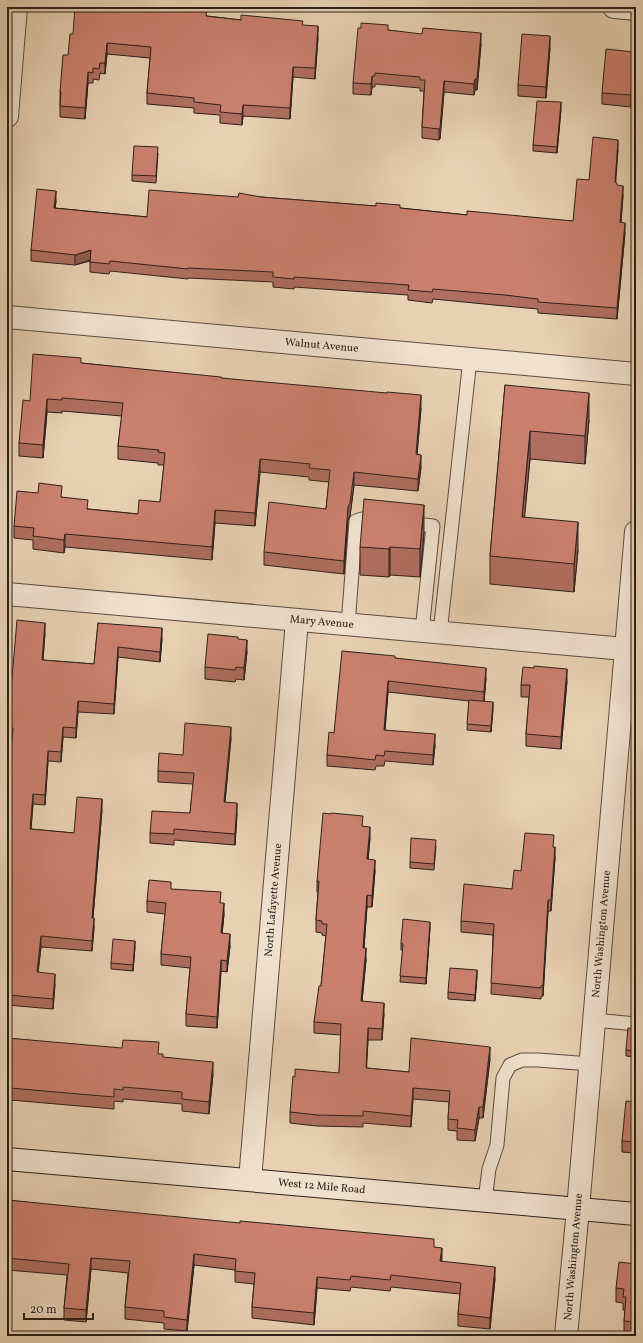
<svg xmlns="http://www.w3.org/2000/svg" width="643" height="1343" font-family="Vollkorn,serif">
<rect width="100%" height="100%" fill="#e8d1b3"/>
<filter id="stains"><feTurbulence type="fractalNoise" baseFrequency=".005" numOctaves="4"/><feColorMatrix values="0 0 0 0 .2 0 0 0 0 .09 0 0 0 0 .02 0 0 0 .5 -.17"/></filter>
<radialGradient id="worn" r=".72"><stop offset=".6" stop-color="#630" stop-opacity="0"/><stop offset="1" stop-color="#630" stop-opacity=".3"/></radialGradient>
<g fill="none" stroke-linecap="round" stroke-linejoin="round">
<defs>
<path id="service" d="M407 523 433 526 422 631
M348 625 356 521 362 519 380 520
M440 633 470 359
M594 1020 636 1024
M485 1200 489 1169 497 1145 503 1078 510 1065 522 1060H538L591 1064"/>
<g id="minor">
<path d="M614 7 636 9"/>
<path d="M7 116 16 7"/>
<path id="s1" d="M7 317 636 374"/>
<path id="s2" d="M7 594 636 650"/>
<path id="s3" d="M250 1180 297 620"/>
<path id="s4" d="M578 1209 636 532"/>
</g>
<path id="tertiary" d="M566 1336 578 1209"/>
<g id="secondary">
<path id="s5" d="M7 1159 636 1214"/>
</g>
</defs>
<use href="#service" stroke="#5c4c41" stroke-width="15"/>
<use href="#minor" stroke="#5c4c41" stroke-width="24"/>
<use href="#tertiary" stroke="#5c4c41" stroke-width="24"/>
<use href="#secondary" stroke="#2d201b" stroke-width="24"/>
<use href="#service" stroke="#f0e1ce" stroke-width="13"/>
<use href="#minor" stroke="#f0e1ce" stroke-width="22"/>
<use href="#tertiary" stroke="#f0e1ce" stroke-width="22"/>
<use href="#secondary" stroke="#f0e1ce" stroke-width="22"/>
</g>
<path fill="#af6e5f" stroke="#2d201b" d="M135 10 207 16 241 20 303 25 318 37 315 79 293 77 290 119 243 116 242 125 220 123V115L194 113V108L147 104V93L150 58 107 54 105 74 100 73 99 80 93 79V83H88L85 119 60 117V92L73 34Z
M388 30 481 44 477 90H475L474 95 444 92 440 139 439 140 422 138V127L424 91H420V88L375 84V87H372L371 95 353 94V83Z
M550 48 546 98 518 96V85Z
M634 64 631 107 602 104V93Z
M561 109 557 153 533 151V145Z
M618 150 615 182 623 196 621 222 625 233 617 319 538 313V309L505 306 433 299 432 303 408 300V295L294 287V289L273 287V282L188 278V279L110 271 109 274 90 272V261L75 265 31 261V250L56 201 55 208 147 217 238 197H261L400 208 467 215 573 221 589 180Z
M158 153 156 183 132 181V175Z
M81 363 221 378 421 408 417 454 421 467 418 491 354 485 350 516 348 520 344 574 264 565V552L326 509 329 482 309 480V477L260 472 255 526 215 523 212 560 65 547 64 553 33 549V540L14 538V526L62 497 88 509 138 514 160 502 164 465H158V463L118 459V446L122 416 62 411V413L47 412 43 458 19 456V443L30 401Z
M505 385 589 420 585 464 530 459 524 517 578 550 574 592 490 584V556Z
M424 533 420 577 390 575 389 577 360 575V547Z
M98 623 162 639 160 662 118 657 114 714 78 712 76 738 63 737 61 762 48 761 45 805 33 804 31 829 74 833 102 810 93 918 94 928 92 951 41 947 38 972 55 984 53 1009 7 1005V765H10L12 738H7V717L45 633 43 660 94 664Z
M238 639 247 652 244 680 236 679 235 682 205 679V667Z
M395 658 486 678 484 702 493 709 491 732 467 730 469 701 388 692 385 730 435 745 433 765 385 761 384 766H376L375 770 327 766V755L334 733Z
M567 681 561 749 526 746V734L529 697H521V685Z
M231 738 225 802 237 814 235 845 174 840V845L150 843V833L190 813 193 784 158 782V771L183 755Z
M363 827 370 838 368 860 375 871 372 907H367L364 948 366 960 362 1001 384 1014 382 1040H368L366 1068 409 1072 490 1059 483 1118H479L475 1141 457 1140V1131L448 1130V1119L449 1102 413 1099 411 1127 363 1123V1127L317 1126 290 1123V1112L339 1073 341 1035 314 1033V1022L321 986 326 936 322 935V933L316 932V920L318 892H317V881Z
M436 846 434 870 410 868V862Z
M554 847 555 858 551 911H548L543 996 541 997V999L491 994 493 935 461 932V921L512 889 521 871Z
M171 889 221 903 224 914 222 934 230 946 227 972 221 971 217 1028 186 1026V1014L190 968 161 965V954L165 914 147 912V901Z
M430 928 426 984 400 982 403 950H401V943Z
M135 947 133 971 111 969V963Z
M477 976 475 1001 448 999V992Z
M636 1029V1057L626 1056V1050Z
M7 1038 159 1054 163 1057 213 1074 209 1114 182 1111V1104L123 1099V1102L114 1101V1109L10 1100V1095L7 1094Z
M636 1102V1153L622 1152V1141Z
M7 1200 434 1247 441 1261 495 1279 490 1329 458 1326V1314L460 1294 391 1287 390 1291 351 1287 350 1291 317 1288 314 1325 252 1318V1307L254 1284 235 1282V1270L194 1265 187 1331 164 1329V1323L125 1319V1307L128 1273 91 1269 86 1322 64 1320V1308L67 1275 7 1270Z
M636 1264V1336L624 1335V1321L625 1310H623V1303L616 1302V1288Z"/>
<path fill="#8e5a4e" stroke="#2d201b" d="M318 26V37L315 79V68Z
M481 33V44L477 90V79Z
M550 36V48L546 98V87Z
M107 43V54L105 74V63Z
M634 52V64L631 107V95Z
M293 67V77L290 119V108Z
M88 72V83L85 119V108Z
M372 76V87L371 95V84Z
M475 79V90L474 95V84Z
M444 81V92L440 139 439 140V129Z
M561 102V109L557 153V147Z
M243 105V116L242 125V114Z
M618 140V150L615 193V182Z
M623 186V196L620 233V222Z
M56 191V201L54 218V208Z
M625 223V233L617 319V308Z
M91 250V260L75 265V255Z
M589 393V420L585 464V436Z
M421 395V408L416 467V454Z
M47 399V412L43 458V445Z
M530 431V459L522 545V517Z
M421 455V467L418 491V479Z
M260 459V472L255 526V513Z
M354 472V485L350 516 348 520 344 574V561L348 507Z
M424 505V533L420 577V549Z
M215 510V523L212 560V547Z
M578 522V550L574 592V564Z
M65 534V547L64 553V540Z
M390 547V575L389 577V549Z
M45 623V633L42 670V660Z
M162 628V639L160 662V652Z
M247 640V652L244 680V668Z
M118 647V657L114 714V704Z
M486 668V678L484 702V692Z
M567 669V681L561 749V737Z
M388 681V692L384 740V730Z
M78 701V712L76 738V728Z
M493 702V709L491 732V726Z
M63 727V737L61 762V752Z
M231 727V738L224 812V802Z
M435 734V745L433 765V755Z
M48 751V761L45 805V795Z
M33 794V804L30 839V829Z
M102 799V810L92 928V918Z
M237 803V814L235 845V834Z
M370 827V838L367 871V859Z
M555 847V858L551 911V900Z
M375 860V871L372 907V896Z
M367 895V907L363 959V948Z
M548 900V911L543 996V985Z
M224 903V914L221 945V933Z
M94 918V928L92 951V941Z
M430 922V928L426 984V978Z
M230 934V946L227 972V961Z
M41 936V947L37 982V972Z
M135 941V947L133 971V965Z
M366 948V960L361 1012V1001Z
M221 960V971L217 1028V1017Z
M477 970V976L475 1001V995Z
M55 974V984L53 1009V999Z
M384 1003V1014L382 1040V1029Z
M368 1028V1040L366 1080V1068Z
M490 1047V1059L483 1118V1107Z
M213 1062V1074L209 1114V1102Z
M413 1088V1099L411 1127V1116Z
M479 1107V1118L475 1141V1130Z
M442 1248V1259L440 1273V1261Z
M194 1254V1265L187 1331V1320Z
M91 1258V1269L86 1322V1310Z
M495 1267V1279L490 1329V1318Z
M317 1277V1288L314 1325V1313Z"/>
<path fill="#cb806f" stroke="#2d201b" d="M75 7H110L135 10 136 7H157L183 9V8L207 10 206 16 241 20V15L303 21 302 25 318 26 315 68 293 67 290 108 243 105 242 114 220 112 221 105 194 102V98L147 93 151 47 107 43 105 63H100L99 69 93 68V73L88 72 85 108 60 106 61 92H60L63 55H68L70 34H73Z
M361 23 388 25V30L422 34 423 28 481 33 477 79H475L474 84 444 81 440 128 439 129 422 127 425 80H420V77L375 73V76H372L371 84 353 83 358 28H361Z
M522 34 550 36 546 87 518 85Z
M606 49 634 52 631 95 602 93Z
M537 101 561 102 557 147 533 145Z
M593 137 618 140 615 182 617 183V185L623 186 620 222 625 223 617 308 538 302V299L505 295 433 289 432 292 408 290 409 285 294 277V279L273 277V272L188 268V269L110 261 109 264 90 262 91 250 75 255 31 250 37 189 56 191 54 208 147 217 149 190 238 197 239 193 261 197 376 206V203L400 205V208L467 215V211L573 221 577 179 589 180Z
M134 146 158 147 156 176 132 175Z
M33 354 81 358V363L221 377V378L387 393V392L421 395 416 454 421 455 418 479 354 472 350 503 348 507 344 561 264 552 269 502 326 509 330 470 309 468 310 464 260 459 255 513 215 510 212 547 65 534 64 540 33 536 34 528 14 526 17 491 38 493 39 483 62 486 61 497 88 500 87 509 138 514 139 500 160 502 165 453 158 452 159 450 118 446 123 403 62 398V400L47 399 43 445 19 443 23 400 30 401Z
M505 385 589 393 585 436 530 431 522 517 578 522 574 564 490 556Z
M364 499 424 505 420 549 390 547 389 549 360 547Z
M17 620 45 623 42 660 94 664 98 623 162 628 160 652 118 647 114 704 78 701 76 728 63 727 61 752 48 751 45 795 33 794 30 829 74 833 77 797 102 799 92 918H94L92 941 41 936 37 972 55 974 53 999 7 995V765H10L13 728 7 727V717L8 701H10Z
M208 634 238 637V639L247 640 244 668 236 667 235 670 205 667Z
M342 651 395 656V658L486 668 484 692 388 681 384 730 435 734 433 755 385 751 384 756 376 755 375 760 327 755 329 732 334 733Z
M534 666 567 669 561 737 526 734 530 685H521L523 667 534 668Z
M469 700 493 702 491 726 467 724Z
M185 723 231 727 224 802 237 803 235 834 174 829V834L150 833 152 811 190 813 194 773 158 771 159 753 183 755Z
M323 813 331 814V813L363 816 362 826 370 827 367 859 375 860 372 896 367 895 363 948H366L361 1001 384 1003 382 1029 368 1028 366 1068 409 1072 411 1038 490 1047 483 1107H479L475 1130 457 1128 458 1120 448 1119 450 1091 413 1088 411 1116 363 1111V1116L317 1115 290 1112 293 1076 295 1077V1069L339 1073 341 1024 314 1022 319 986H321L327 924H322V921L316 920 319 881H317Z
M525 833 554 835 553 847H555L551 900H548L543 985 541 986V988L491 983 494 924 461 921 464 884 512 889 514 870 521 871Z
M411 838 436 840 434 864 410 862Z
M149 880 171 882V889L221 892 220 903H224L221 933 230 934 227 961 221 960 217 1017 186 1014 191 957 161 954 166 903 147 901Z
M403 919 430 922 426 978 400 976 403 944 401 943Z
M113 939 135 941 133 965 111 963Z
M450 968 477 970 475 995 448 992Z
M628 1028 636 1029V1051L626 1050Z
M7 1038 122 1048 123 1040 159 1042 158 1054H163V1057L213 1062 209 1102 182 1099V1092L123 1087V1090L114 1089V1097L10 1088V1083L7 1082Z
M626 1101 636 1102V1142L622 1141Z
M7 1200 240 1223V1221L434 1239V1247L442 1248 440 1261 495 1267 490 1318 458 1314 461 1283 391 1275 390 1280 351 1276 350 1280 317 1277 314 1313 252 1307 255 1273 235 1271 236 1259 194 1254 187 1320 164 1317V1311L125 1307 130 1261 91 1258 86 1310 64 1308 69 1264 7 1258Z
M619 1262 636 1264V1322L624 1321 626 1297H623L624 1289 616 1288Z"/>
<g text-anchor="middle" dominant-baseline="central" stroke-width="3" stroke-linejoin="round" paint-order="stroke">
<g font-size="11" fill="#2d201b" stroke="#f0e1ce">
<text stroke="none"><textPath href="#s1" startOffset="316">Walnut Avenue</textPath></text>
<text stroke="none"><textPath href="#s2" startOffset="316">Mary Avenue</textPath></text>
<text stroke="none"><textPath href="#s3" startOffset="281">North Lafayette Avenue</textPath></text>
<text stroke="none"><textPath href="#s4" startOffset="276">North Washington Avenue</textPath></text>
<text stroke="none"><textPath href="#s5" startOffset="316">West 12 Mile Road</textPath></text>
<text transform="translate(574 1257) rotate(-85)">North Washington Avenue</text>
</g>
</g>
<rect width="643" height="1343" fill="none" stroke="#e8d1b3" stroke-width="24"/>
<rect x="8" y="8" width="627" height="1327" fill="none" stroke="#2d201b" stroke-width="2"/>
<rect x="12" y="12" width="619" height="1319" fill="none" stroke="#2d201b"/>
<path d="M24 1313v6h69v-6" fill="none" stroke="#2d201b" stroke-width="2"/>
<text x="30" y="1313" font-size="12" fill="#2d201b" stroke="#f0e1ce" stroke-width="3" paint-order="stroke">20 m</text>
<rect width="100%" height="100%" filter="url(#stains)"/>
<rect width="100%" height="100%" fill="url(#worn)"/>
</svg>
